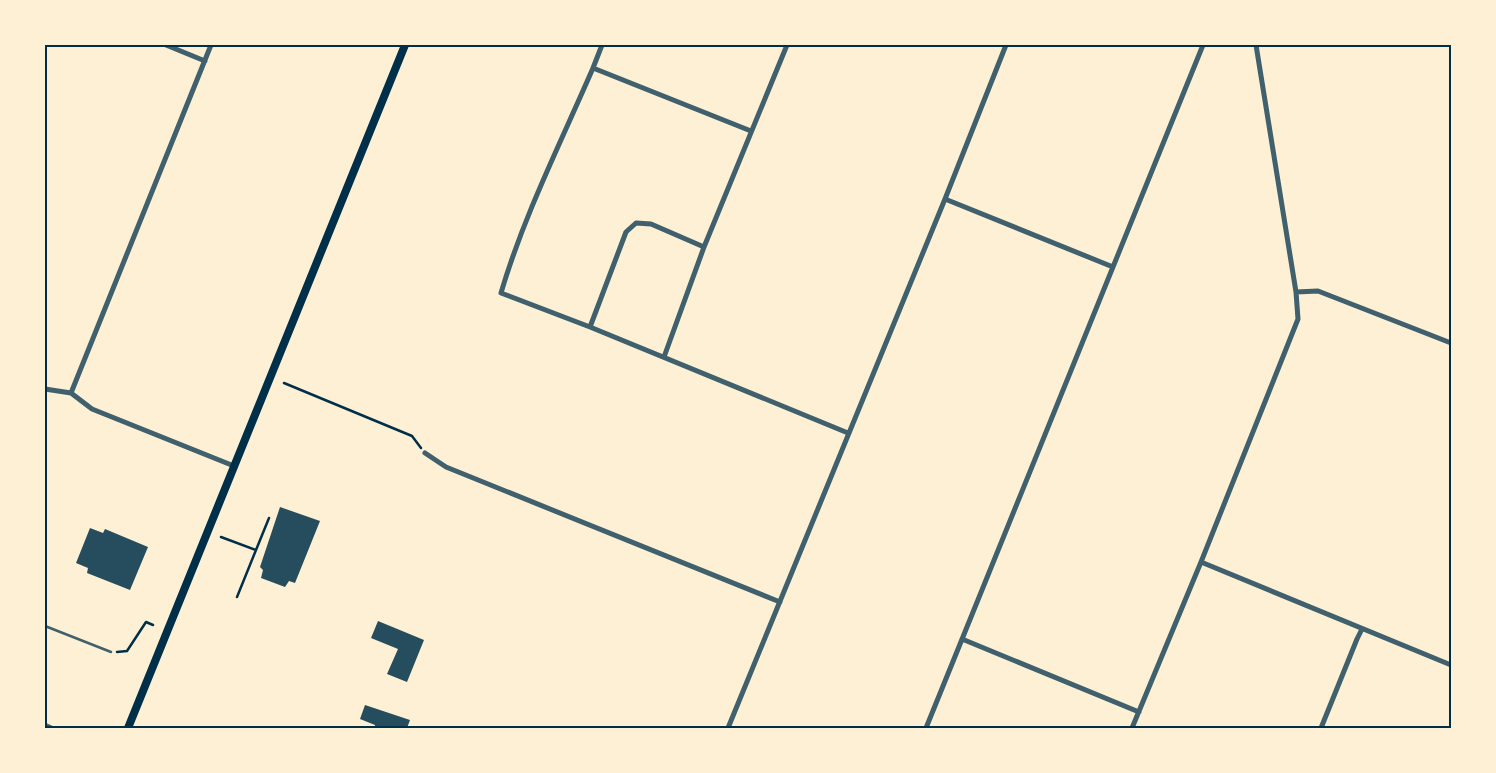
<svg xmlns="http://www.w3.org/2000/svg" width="1496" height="773" font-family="Commissioner,sans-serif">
<rect width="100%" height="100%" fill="#fdf0d5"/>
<path fill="#264d5e" d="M280 507 320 521 295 583 289 581 285 587 261 578 263 570 260 567Z
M90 528 103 533 105 529 148 547 130 590 87 573 88 568 76 563Z
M378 621 424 640 407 682 387 674 398 649 371 638Z
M365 705 410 720 407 728H378L375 727V725L360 719Z"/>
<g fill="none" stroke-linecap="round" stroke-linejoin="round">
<path stroke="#003049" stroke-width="2.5" d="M284 383 412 436 421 448
M221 537 256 550 237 597
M256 550 269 518
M117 652 127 651 146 622 153 625"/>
<path stroke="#3f606c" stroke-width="2.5" d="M45 626 111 652
M45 724 54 728"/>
<path stroke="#3f606c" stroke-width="5" d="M166 45 205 61
M602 45 593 68C561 142 524 215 501 293L590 327 848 433
M593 68 751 131
M945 199 1113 267
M1296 292 1318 291 1451 343
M590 327 626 232 636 223 651 224 704 247
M664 357 704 247 787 45
M45 389 71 393 92 409 234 466
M71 393 211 45
M425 453 446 467 780 602
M1201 562 1451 665
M962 639 1139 712
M728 728 945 199 1006 45
M926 728 1203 45
M1132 728 1201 562 1298 319 1296 292 1256 45
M1321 728 1357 639 1362 629"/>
<path stroke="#003049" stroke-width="8" d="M128 728 405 45"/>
</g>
<rect width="1496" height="773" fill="none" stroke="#fdf0d5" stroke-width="92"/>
<rect x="46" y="46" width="1404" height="681" fill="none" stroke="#003049" stroke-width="2"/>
</svg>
